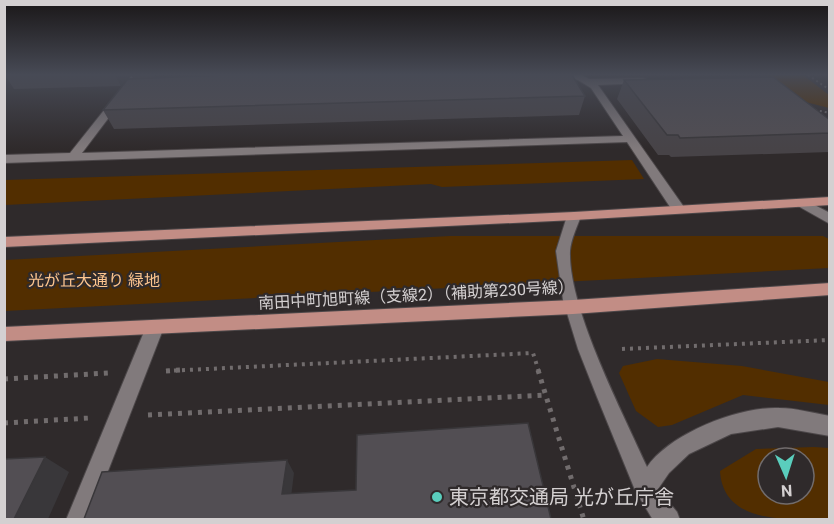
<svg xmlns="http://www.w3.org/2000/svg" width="834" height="524" font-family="Roboto,'Noto Sans JP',sans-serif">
<rect width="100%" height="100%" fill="#2f2a2b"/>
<path fill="#522e00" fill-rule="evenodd" d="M765 75H803L829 95V108L798 100Z
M632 160 644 179 442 187 431 184 5 205V180Z
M450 236H823L829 239V268L5 311V260Z
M657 359 742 366 829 382V405L743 395 672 425 658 427 636 411 619 373 623 366Z
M814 447 829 448V519C787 520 723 524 720 471L756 449ZM768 458H804V494H768Z"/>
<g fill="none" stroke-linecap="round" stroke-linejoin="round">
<defs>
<path id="minor" d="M132 75H141L82 153 623 136 591 88 578 80 560 75H582L589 79 643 78 646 79V83L598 85 686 210 684 213H674L627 142 4 163V155L70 153Z
M803 199 830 213V224L798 206 796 203Z
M574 212 581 216C577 227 571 239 570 251 568 308 623 413 647 467 669 434 739 406 779 408 796 408 813 413 830 416V436L778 427 731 434 689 454 669 473 658 489 677 512 680 520H653L635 490 597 397 578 349 563 300 556 251 567 216Z
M155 320 161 322 164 327 89 520H66L146 327 149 322Z"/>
<path id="major" d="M830 197V205L574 220 4 247V237L574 212Z
M830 283V295L573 314 4 341V327L573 300Z"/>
</defs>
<use href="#minor" stroke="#4c4749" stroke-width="2"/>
<use href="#major" stroke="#4c4749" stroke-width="2"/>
<path stroke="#716c6d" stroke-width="2" stroke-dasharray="2 3" stroke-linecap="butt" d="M808 75 830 90
M810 109 830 113"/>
<path stroke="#716c6d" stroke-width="4" stroke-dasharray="3 5" stroke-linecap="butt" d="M622 349 830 340
M166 371 533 353 539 372"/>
<path stroke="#716c6d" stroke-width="5" stroke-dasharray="4 6" stroke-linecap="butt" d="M538 370 584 520
M166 371 181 370
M4 379 108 373
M148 415 546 395
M4 423 90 418"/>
<use href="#minor" fill="#817a7c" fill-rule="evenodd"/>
<use href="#major" fill="#c28d85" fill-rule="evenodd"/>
</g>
<path fill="#474347" d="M5 75H130L121 86 14 89Z
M131 75H154V78L585 96 579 115 114 129 103 110 133 78Z
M624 80 830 120V152L671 157 669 155H658L617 99Z"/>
<path fill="#39373a" d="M115 75H130L121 86Z
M45 457 69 472 48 519H14Z
M287 460 294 473 290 505 282 494Z"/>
<path fill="#524e53" stroke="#39373a" stroke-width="1.5" d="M226 75H572L585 96 103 110 128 79Z
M773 77 830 120V133L680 138 678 135H667L624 80Z
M528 423 551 519H84L102 472 287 460 282 494 356 490 357 435Z
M45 457 14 519H4V459Z"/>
<linearGradient id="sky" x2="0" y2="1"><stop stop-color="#1a1718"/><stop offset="0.5" stop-color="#474a55"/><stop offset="1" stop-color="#474a55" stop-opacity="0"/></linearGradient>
<rect width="834" height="149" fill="url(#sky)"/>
<circle fill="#5acebd" stroke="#2f2a2b" stroke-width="2" cx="437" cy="497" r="6"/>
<g text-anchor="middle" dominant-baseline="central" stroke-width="4.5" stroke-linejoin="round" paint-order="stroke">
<g font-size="16" fill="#fdc58f" stroke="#2f2a2b">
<text x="94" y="280">光が丘大通り 緑地</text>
</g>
<g font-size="16" fill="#d4d0d1" stroke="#2f2a2b">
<text transform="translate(416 295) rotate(-3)">南田中町旭町線（支線2）（補助第230号線）</text>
</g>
<g font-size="20" fill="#d4d0d1" stroke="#2f2a2b" text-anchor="start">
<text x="449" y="497">東京都交通局 光が丘庁舎</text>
</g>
</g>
<rect width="834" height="524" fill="none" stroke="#d4d0d1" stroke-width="12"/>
<g transform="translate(786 476) rotate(177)"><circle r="28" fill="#2f2a2b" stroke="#716c6d" stroke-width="1.5"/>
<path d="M0-4.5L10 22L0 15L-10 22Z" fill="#5acebd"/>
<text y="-9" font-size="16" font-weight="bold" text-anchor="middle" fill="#d4d0d1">N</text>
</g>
</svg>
